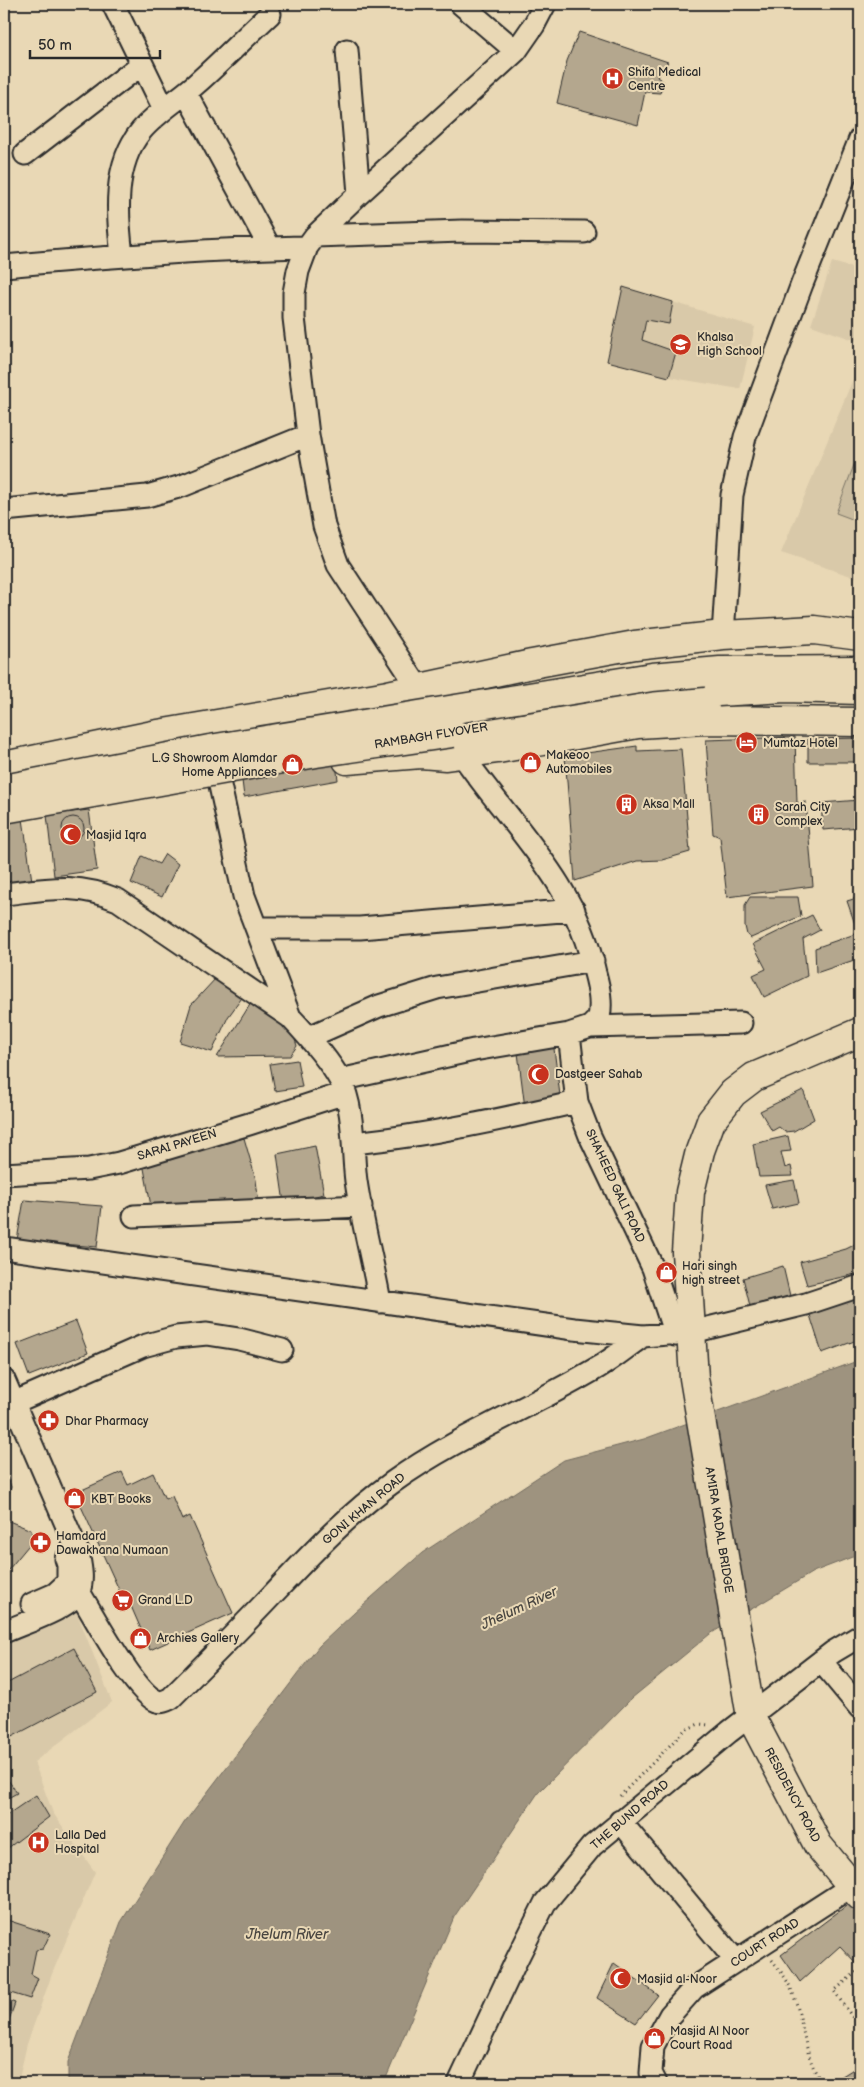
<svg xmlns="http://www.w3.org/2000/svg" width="864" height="2087" font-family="'Balsamiq Sans',sans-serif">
<rect width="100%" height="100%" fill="#e9d8b5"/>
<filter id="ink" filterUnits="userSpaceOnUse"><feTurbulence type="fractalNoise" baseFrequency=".02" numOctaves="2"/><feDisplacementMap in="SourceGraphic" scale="10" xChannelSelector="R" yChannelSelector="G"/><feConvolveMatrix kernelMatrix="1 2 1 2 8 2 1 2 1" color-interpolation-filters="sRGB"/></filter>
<g filter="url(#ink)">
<path fill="#d9c9a9" d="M832 262 860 270V342L811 325Z
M623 287 755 327 740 389 679 379 607 361Z
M860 362V579L781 553Z
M75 1608 112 1702 34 1762 53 1813 95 1872 52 1974 27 2044 18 2083H4V1640Z"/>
<path fill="#cabc9f" stroke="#7a7465" d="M860 449V522L836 513Z"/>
<path fill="#9e937f" stroke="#70695d" d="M860 1360V1554L813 1572 710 1634 632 1698 538 1793 454 1917 384 2083H68V2062L121 1922 184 1823 319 1646 354 1613 422 1553 564 1460 644 1439Z"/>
<path fill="#b4a78e" stroke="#2b2b2b" d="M579 32 668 62 657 77 664 82 660 93 645 92 638 125 557 103 567 61Z
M623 287 673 302 669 324 646 320 642 340 676 352 669 377 607 361Z
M795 737 797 803 806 802 813 886 727 897 720 837 713 834 706 740Z
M860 738V762H808V739Z
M637 746V751L681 749 690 852 662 860 637 861 575 881 565 756Z
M335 754 338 780 244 797 241 772Z
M860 800V827L823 830 821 803Z
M89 810 97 870 54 876 47 815Z
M22 812 32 881 4 885V859H9L6 838H4V814Z
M62 828a11 11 0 1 1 22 0a11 11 0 1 1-22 0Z
M165 854 178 864 162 897 131 883 142 856 159 864Z
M750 897H798L801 916 751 938 747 935 745 926V905Z
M860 897V958L816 973 815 948 858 933 847 901Z
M812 915 820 930 803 939 807 976 764 997 753 975 766 969 753 944Z
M216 978 244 995 228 1017 212 1052 180 1042 191 1005Z
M251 1003 292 1030 297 1046 290 1056 217 1057Z
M553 1041 561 1103 525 1108 517 1045Z
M297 1060 302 1087 275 1091 270 1064Z
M803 1090 814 1119 794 1131 785 1132 779 1127 772 1131 760 1111Z
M788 1136 791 1151 781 1152 785 1168 791 1166 793 1176 759 1177 753 1144Z
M244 1138 256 1180 259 1205 151 1206 143 1163Z
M315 1146 324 1194 284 1203 277 1154Z
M794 1180 799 1203 772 1209 765 1185Z
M24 1200 102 1206 97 1247 17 1240Z
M860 1242V1273L807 1285 800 1262 846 1249Z
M783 1266 790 1296 750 1306 743 1278Z
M860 1294V1339L822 1353 809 1312Z
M76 1321 88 1353 29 1376 17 1344Z
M122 1472 128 1485 153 1473 165 1499 172 1496 182 1520 190 1516 233 1613 150 1650 124 1590 120 1592 75 1493Z
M4 1473 7 1475 11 1487 4 1510Z
M4 1519 31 1530 33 1540 4 1575Z
M74 1648 97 1692 4 1741V1685Z
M4 1774 17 1793 4 1800Z
M36 1795 49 1817 4 1851V1817Z
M854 1900 860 1907V1959L856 1963 840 1946 800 1982 781 1955Z
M7 1920 50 1934 43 1949 36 1950 31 1974 38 1978 30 1999 4 1991V1924Z
M614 1963 658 1995 636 2023 597 1998Z
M4 1999 15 2003 4 2034Z
M860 2065V2083H837L834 2081Z"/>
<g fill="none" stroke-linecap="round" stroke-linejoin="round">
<defs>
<path id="minor" d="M113 4 164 109
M461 4 516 51
M347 50 359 194
M186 93 270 248
M25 154 142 64
M315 236 462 231 584 232
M307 247 298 271 294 293V318L308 435 324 526 338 565 427 701
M122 255C117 215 113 165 141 131 156 113 178 100 196 84 221 62 245 37 270 14
M4 266C105 257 206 249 307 247L315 236 359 194 516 51 534 25 545 4
M4 510 147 496 182 486 308 435
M723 635 732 495 745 437 802 284 860 139
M219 781 244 896 290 1017
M4 894C48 889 75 882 118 900L290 1017C307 1035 328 1058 340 1080 355 1108 352 1151 356 1181 362 1222 373 1262 380 1302
M257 928H360L574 910
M590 1027 741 1023
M569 1034 577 1102 590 1136 653 1268 675 1335
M309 1037 379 1006 437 988 593 961
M340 1080 474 1050 569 1034 590 1027 599 1018C602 1002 599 988 595 973 575 877 505 821 454 743
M354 1143C430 1135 503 1119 577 1102
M4 1174 89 1169 119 1163 249 1124 345 1093
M134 1216 361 1206
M4 1248 574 1329 643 1336 692 1332 806 1304 860 1286
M4 1380 78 1552C80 1564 84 1579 79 1591 72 1608 21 1624 4 1632
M13 1403 143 1346 176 1337 207 1334 239 1339 282 1350
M79 1592C93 1614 135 1694 157 1701 162 1703 167 1700 171 1698 205 1664 239 1630 272 1595 309 1556 348 1514 393 1482 457 1436 530 1408 597 1368 613 1359 628 1346 643 1336
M32 1604 55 1594 68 1582V1565L66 1559
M821 1661 860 1708
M620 1821 736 1961
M459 2083 517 1959 545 1903 592 1846 729 1732 833 1652 860 1636
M656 2083 651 2073 653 2046 670 2015 694 1988 852 1886"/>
<path id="major" d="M453 733 557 717 651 698 718 692
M347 760 421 754 446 756 498 749 638 724 704 720 860 722
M4 766 158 734 388 695 532 664 635 645 723 635 814 630 860 636
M860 1032 754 1077 733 1093 711 1121 700 1151 690 1192 686 1252 694 1378 751 1717 818 1845 860 1896"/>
</defs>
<use href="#minor" stroke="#2b2b2b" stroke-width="25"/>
<use href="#major" stroke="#2b2b2b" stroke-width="31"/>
<path stroke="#2b2b2b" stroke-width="3" stroke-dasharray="1 4" stroke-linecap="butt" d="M620 1796 685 1730 699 1724 710 1725
M772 1960C777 1967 784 1975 788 1983 805 2014 801 2053 822 2083
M860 1969 834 1991 860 2028"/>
<use href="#minor" stroke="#e9d8b5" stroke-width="21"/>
<use href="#major" stroke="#e9d8b5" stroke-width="28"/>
<defs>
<path id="major-bridge" d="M718 692 785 688 860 690
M4 789 210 749 652 677 720 671 860 670
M4 809 316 753 453 733"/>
</defs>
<use href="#major-bridge" stroke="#2b2b2b" stroke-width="31" stroke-linecap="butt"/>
<use href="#major-bridge" stroke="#e9d8b5" stroke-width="28"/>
</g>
</g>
<defs>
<symbol id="hospital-disc" viewBox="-11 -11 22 22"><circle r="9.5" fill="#c8321e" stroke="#e9d8b5"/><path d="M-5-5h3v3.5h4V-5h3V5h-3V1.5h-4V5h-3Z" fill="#fff"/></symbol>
<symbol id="school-disc" viewBox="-11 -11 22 22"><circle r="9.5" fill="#c8321e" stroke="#e9d8b5"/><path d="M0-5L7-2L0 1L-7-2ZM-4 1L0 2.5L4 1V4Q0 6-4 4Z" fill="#fff"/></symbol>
<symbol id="hotel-disc" viewBox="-11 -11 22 22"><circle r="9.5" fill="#c8321e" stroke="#e9d8b5"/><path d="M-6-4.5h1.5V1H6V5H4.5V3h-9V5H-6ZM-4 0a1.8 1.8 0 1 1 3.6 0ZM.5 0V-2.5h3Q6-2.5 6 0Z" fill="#fff"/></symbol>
<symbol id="shop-disc" viewBox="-11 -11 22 22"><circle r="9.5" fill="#c8321e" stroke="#e9d8b5"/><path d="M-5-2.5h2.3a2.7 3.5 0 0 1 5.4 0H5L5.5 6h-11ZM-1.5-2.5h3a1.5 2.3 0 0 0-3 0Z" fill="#fff"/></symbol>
<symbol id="building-disc" viewBox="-11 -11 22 22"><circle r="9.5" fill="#c8321e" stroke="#e9d8b5"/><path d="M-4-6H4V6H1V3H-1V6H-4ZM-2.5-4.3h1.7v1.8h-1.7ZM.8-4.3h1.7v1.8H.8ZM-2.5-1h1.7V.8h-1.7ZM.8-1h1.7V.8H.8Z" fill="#fff"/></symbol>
<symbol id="mosque-disc" viewBox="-11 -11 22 22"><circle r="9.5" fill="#c8321e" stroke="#e9d8b5"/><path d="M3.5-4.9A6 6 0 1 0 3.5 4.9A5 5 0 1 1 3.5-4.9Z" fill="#fff"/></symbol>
<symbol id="pharmacy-disc" viewBox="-11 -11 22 22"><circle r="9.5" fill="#c8321e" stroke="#e9d8b5"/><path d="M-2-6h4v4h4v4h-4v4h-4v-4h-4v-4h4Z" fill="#fff"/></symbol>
<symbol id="supermarket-disc" viewBox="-11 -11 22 22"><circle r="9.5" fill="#c8321e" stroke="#e9d8b5"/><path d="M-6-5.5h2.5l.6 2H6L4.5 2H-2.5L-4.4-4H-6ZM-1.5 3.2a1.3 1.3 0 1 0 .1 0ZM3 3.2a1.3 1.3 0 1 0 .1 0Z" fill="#fff"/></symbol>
</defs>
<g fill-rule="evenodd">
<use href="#hospital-disc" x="600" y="66" width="25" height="25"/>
<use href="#school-disc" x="668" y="332" width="25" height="25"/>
<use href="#hotel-disc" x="734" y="730" width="25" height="25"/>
<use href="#shop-disc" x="518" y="750" width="25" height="25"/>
<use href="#shop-disc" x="280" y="752" width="25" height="25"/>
<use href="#building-disc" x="614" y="792" width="25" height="25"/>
<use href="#building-disc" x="746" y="802" width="25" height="25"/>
<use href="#mosque-disc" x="58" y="822" width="25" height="25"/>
<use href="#mosque-disc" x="526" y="1062" width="25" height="25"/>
<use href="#shop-disc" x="654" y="1260" width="25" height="25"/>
<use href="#pharmacy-disc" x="36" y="1408" width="25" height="25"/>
<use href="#shop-disc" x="62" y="1486" width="25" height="25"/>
<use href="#pharmacy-disc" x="28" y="1530" width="25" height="25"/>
<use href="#supermarket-disc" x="110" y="1588" width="25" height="25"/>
<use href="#shop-disc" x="128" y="1626" width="25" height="25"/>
<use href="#hospital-disc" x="26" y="1830" width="25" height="25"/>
<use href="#mosque-disc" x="608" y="1966" width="25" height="25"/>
<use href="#shop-disc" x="642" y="2026" width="25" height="25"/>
</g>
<g text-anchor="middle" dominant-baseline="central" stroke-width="4" stroke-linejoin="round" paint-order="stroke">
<g font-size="12" fill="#2b2b2b" stroke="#e9d8b5" text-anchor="start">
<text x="628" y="72">Shifa Medical<tspan x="628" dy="14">Centre</tspan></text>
<text x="697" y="337">Khalsa<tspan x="697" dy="14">High School</tspan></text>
<text x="763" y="743">Mumtaz Hotel</text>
<text x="546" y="755">Makeoo<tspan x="546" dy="14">Automobiles</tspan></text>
<text x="277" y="758" text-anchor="end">L.G Showroom Alamdar<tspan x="277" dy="14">Home Appliances</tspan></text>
<text x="643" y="804">Aksa Mall</text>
<text x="775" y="807">Sarah City<tspan x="775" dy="14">Complex</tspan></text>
<text x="86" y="835">Masjid Iqra</text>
<text x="555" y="1074">Dastgeer Sahab</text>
<text x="682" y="1266">Hari singh<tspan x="682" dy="14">high street</tspan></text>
<text x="65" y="1421">Dhar Pharmacy</text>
<text x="91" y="1499">KBT Books</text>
<text x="56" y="1536">Hamdard<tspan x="56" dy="14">Dawakhana Numaan</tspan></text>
<text x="138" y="1600">Grand L.D</text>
<text x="157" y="1638">Archies Gallery</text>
<text x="55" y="1835">Lalla Ded<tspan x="55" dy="14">Hospital</tspan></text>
<text x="637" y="1979">Masjid al-Noor</text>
<text x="670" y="2031">Masjid Al Noor<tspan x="670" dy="14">Court Road</tspan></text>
</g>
<g font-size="12" fill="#2b2b2b" stroke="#e9d8b5">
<text transform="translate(431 736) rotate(-9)">RAMBAGH FLYOVER</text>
<text transform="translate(177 1145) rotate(-17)">SARAI PAYEEN</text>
<text transform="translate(615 1186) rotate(65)">SHAHEED GALI ROAD</text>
<text transform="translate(364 1509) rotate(-40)">GONI KHAN ROAD</text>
<text transform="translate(719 1530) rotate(81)">AMIRA KADAL BRIDGE</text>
<text transform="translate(792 1795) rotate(62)">RESIDENCY ROAD</text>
<text transform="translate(630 1815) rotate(-41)">THE BUND ROAD</text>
<text transform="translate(765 1943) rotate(-33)">COURT ROAD</text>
</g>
<g font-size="14" font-style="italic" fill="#484540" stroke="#e9d8b5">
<text transform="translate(519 1608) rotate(-25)">Jhelum River</text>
<text x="287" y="1934">Jhelum River</text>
</g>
</g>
<rect width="864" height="2087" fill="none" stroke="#e9d8b5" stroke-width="20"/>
<rect x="10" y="10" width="844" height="2067" fill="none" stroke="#2b2b2b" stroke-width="2" filter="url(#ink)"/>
<path d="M30 50v8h130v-8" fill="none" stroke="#2b2b2b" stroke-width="2.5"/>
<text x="38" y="50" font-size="15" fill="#2b2b2b" stroke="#e9d8b5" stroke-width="4" paint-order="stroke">50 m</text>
</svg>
